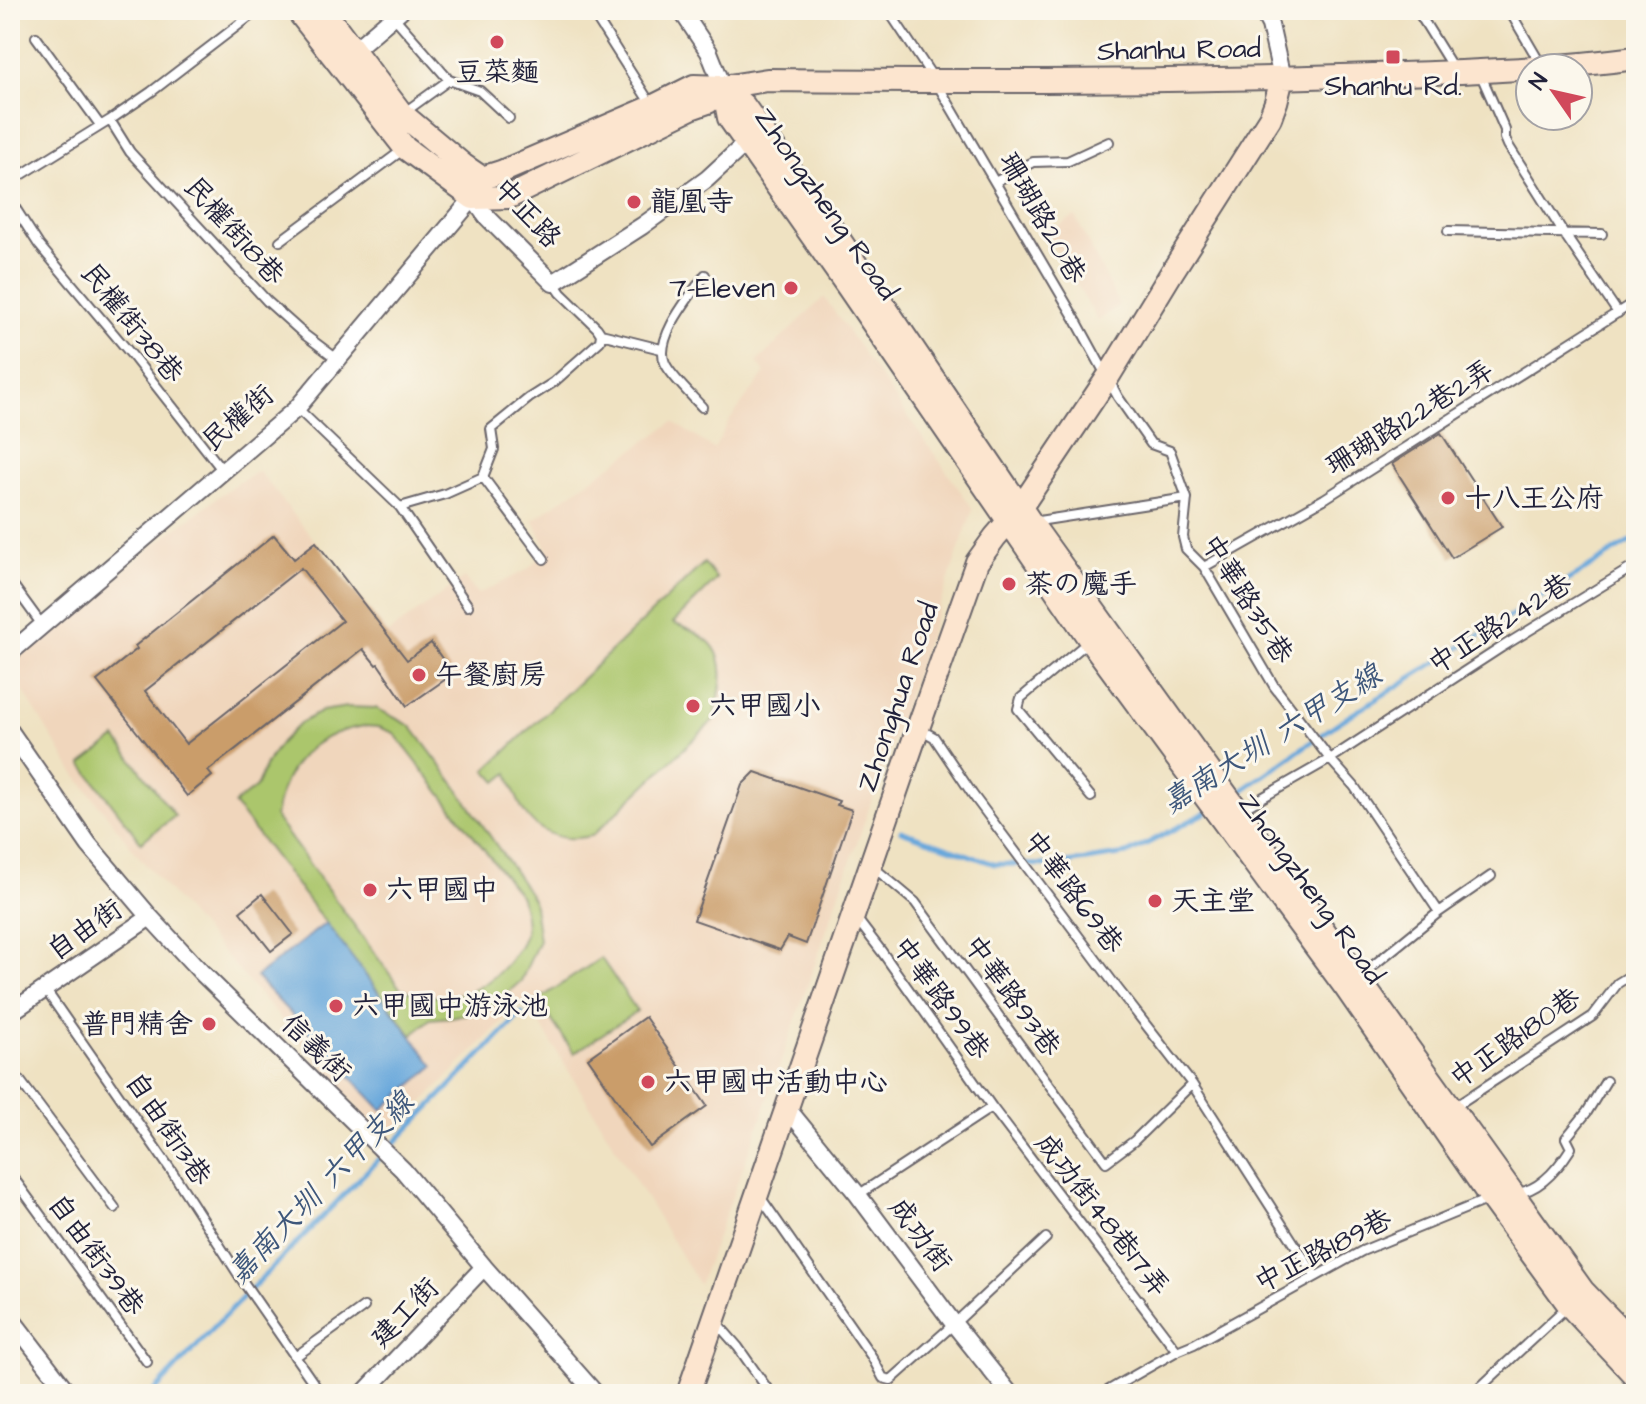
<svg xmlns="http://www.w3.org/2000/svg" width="1646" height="1404" font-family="'Architects Daughter','LXGW WenKai TC','Klee One',sans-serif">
<rect width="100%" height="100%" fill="#fbf7ec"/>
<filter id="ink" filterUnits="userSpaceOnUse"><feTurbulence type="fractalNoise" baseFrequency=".0125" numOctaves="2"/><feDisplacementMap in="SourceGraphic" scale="16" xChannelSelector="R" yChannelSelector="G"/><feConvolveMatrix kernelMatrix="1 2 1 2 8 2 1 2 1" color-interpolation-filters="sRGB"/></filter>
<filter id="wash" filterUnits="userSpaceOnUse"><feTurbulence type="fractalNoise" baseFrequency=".006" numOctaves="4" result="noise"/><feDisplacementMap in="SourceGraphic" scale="32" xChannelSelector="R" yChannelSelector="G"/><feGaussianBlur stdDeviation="1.8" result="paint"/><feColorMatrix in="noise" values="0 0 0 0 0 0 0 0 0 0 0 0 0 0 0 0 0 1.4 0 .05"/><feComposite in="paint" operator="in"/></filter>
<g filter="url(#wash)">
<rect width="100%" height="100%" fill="#efe2c2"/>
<path fill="#f0d6bc" d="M1075 216 1119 305 1098 321 1046 233Z
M824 297 973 509 760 1122 699 1285 525 999 386 1139 140 858 72 770 14 676 12 663 66 621 153 546 231 487 259 471 388 633 464 578 478 594 527 570 548 550 533 520 673 422 714 449 729 421 765 373 757 362Z"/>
<path fill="#abc66c" stroke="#667454" stroke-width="2" fill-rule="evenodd" d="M704 563 717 579 673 623C685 628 698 632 708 641 730 660 720 697 713 721L592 836C584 837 574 839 566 838 528 832 518 805 508 773L497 782 486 770Z
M347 707 376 708 411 726 456 786 533 899 539 940 521 981 488 1010 451 1017 430 1019 412 1035 234 804 256 787 267 762 281 742 300 723 322 711ZM364 726 379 727 394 733 521 897C523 908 528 922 525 933 523 944 516 951 510 960 480 998 443 1005 400 988L275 817C283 765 311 734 364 726Z
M116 738 175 816 141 842 82 764Z
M601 958 637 1011 574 1053 538 1000Z"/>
<path fill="#68a7db" stroke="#45648b" stroke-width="2" d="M326 923 434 1066 382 1110 256 977Z"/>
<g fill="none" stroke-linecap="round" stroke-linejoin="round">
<path stroke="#68a7db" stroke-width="5" d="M1233 797 1338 723 1636 538
M901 831 994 864 1052 865 1127 854 1207 812
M152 1394 216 1325 522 1013"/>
</g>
<g id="blocks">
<path fill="#ca9d6b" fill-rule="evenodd" d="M1441 433 1502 527 1452 558 1392 464Z
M274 535 294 559 316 542 407 660 431 643 453 674 407 706 378 664 376 665 363 649 208 771 212 776 187 796 97 681 137 649 135 646ZM301 568 342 621 186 744 145 691Z
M755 772 839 801 837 805 852 810 806 944 788 937 780 950 694 920 742 785Z
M262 894 293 934 271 951 240 912Z
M645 1017 707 1106 650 1147 588 1058Z"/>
</g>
</g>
<g filter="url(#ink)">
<use href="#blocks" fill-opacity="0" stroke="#6a656a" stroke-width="2"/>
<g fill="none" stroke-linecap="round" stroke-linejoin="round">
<defs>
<path id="lane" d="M591 10 652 106
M888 10 936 82 1077 322 1118 397 1151 444 1170 451 1187 498 1183 537 1186 549 1204 567 1274 686 1330 759 1354 786 1439 912
M1417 10 1453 68
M1509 10 1540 63
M394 17 449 80 480 91 509 118
M36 37 100 125
M1480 73 1505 130V138L1508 145 1563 232 1618 313
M402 114 449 80
M110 120 130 152 267 301 305 335 337 359
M10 182 110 120 151 92 258 10
M995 182 1033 162 1068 161 1109 142
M10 200 39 245 135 359 223 471
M1448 231 1602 234
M280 241 404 149
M601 334 661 349
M702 407C692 396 670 375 665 363 654 338 691 295 705 275
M297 408 400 507 468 606
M483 477 494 449 491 429 529 398 554 382 600 341 601 334 597 328 561 293 554 283
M483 477 544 559
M400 507 445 494 483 477
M1032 522 1187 498
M1204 567 1324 499 1636 301
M10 581 42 625
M1089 641 1021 698 1018 709 1091 797
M921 730 934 737 973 795 1118 989 1192 1084 1315 1276
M1239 811 1330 759 1502 647 1636 565
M872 866 915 902 1106 1162 1134 1141 1192 1084
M856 918 882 952 992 1107 1177 1351
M1359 977 1439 912 1491 876
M45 989 173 1173 242 1280 321 1394
M10 1067 115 1208
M1454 1107 1593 1016 1618 983 1636 972
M10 1173 147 1362
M1516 1193C1540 1191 1559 1167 1571 1148L1566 1138 1587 1112 1606 1081
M858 1195 992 1107
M761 1198 872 1357 883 1378 891 1380 954 1324 1046 1238
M716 1322 738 1347 771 1394
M295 1357 364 1307
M1102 1394 1177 1351 1194 1344 1362 1251 1491 1198
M1473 1394 1569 1305"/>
<path id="street" d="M681 10 709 52 723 87
M1262 10 1270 25 1282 78
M354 50 401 10
M473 198 486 216 553 283 642 226 707 179 747 142
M10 653 297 408 473 198 478 188
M10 731 89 845 150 917 201 972 403 1170 484 1267 596 1394
M10 1013 150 917
M787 1108 858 1195 954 1324 1010 1394
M10 1317 69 1394
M363 1394 484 1267"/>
<path id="secondary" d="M297 10 405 148 473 198 509 197 691 108 708 102 723 87
M323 10 402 114 463 165 482 178 501 172 652 107 694 86 723 87 767 80C958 82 1149 82 1341 76 1439 73 1538 71 1636 58
M723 87 729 118 848 287 1090 640 1346 988 1491 1198 1569 1305 1636 1377
M723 87 744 106 839 239 1031 523 1583 1291 1636 1346
M688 1394 918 728 977 562 995 537 1021 507 1108 377 1172 272 1270 118 1276 102 1282 78"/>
</defs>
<use href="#lane" stroke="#6a656a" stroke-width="12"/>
<use href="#street" stroke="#6a656a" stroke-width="20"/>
<use href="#secondary" stroke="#6a656a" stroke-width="26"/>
<use href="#lane" stroke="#fff" stroke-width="8"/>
<use href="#street" stroke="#fff" stroke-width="16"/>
<use href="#secondary" stroke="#fce5cf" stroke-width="22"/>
</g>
</g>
<g fill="#d1495b" stroke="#fbf7ec" stroke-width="3">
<circle cx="497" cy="42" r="8"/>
<rect x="1385" y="49" width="16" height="16" rx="4"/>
<circle cx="634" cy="202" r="8"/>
<circle cx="791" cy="288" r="8"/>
<circle cx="1448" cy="498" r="8"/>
<circle cx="1009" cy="584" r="8"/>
<circle cx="419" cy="675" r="8"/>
<circle cx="693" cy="706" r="8"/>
<circle cx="370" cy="890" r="8"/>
<circle cx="1155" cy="901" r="8"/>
<circle cx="336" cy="1006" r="8"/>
<circle cx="209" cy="1024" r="8"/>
<circle cx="648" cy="1082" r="8"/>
</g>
<g text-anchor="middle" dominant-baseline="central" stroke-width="6" stroke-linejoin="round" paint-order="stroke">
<g font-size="28" fill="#22223b" stroke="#fbf7ec">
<text transform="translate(1179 50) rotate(-1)">Shanhu Road</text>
<text transform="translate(826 204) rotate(55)">Zhongzheng Road</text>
<text transform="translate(527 213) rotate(47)">中正路</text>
<text transform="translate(1042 218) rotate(60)">珊瑚路20巷</text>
<text transform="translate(234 231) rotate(48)">民權街18巷</text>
<text transform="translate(132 323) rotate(51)">民權街38巷</text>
<text transform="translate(238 418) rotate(-41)">民權街</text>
<text transform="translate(1410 418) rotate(-32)">珊瑚路122巷2弄</text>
<text transform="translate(1247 599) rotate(58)">中華路35巷</text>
<text transform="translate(1500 624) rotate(-32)">中正路242巷</text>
<text transform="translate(898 697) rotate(-71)">Zhonghua Road</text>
<text transform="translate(1311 889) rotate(54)">Zhongzheng Road</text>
<text transform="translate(1073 892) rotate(53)">中華路69巷</text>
<text transform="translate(85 930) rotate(-35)">自由街</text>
<text transform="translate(1012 996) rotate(54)">中華路93巷</text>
<text transform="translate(941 998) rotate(54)">中華路99巷</text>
<text transform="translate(1515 1038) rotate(-35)">中正路180巷</text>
<text transform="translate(316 1048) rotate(44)">信義街</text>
<text transform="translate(168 1129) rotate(56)">自由街13巷</text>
<text transform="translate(1102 1215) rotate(52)">成功街48巷17弄</text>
<text transform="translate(920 1235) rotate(53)">成功街</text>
<text transform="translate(1323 1251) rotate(-27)">中正路189巷</text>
<text transform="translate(96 1255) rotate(54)">自由街39巷</text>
<text transform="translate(405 1313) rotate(-46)">建工街</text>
</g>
<g font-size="28" fill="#22223b" stroke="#fbf7ec" text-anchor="start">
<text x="497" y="72" text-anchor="middle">豆菜麵</text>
<text x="1393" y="86" text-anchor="middle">Shanhu Rd.</text>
<text x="650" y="202">龍凰寺</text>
<text x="775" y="288" text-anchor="end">7-Eleven</text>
<text x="1464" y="498">十八王公府</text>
<text x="1025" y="584">茶の魔手</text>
<text x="435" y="675">午餐廚房</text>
<text x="709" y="706">六甲國小</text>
<text x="386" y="890">六甲國中</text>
<text x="1171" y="901">天主堂</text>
<text x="352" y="1006">六甲國中游泳池</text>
<text x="193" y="1024" text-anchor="end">普門精舍</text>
<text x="664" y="1082">六甲國中活動中心</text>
</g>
<g font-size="30" font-style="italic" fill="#3e577b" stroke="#fbf7ec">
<text transform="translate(1272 739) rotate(-32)">嘉南大圳 六甲支線</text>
<text transform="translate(321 1188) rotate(-46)">嘉南大圳 六甲支線</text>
</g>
</g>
<rect width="1646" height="1404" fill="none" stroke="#fbf7ec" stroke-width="40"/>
<g transform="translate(1554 92) rotate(304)"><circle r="38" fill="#fbf7ec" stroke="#a4a2a5" stroke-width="2"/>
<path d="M0-6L14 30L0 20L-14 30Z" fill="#d1495b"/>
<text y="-12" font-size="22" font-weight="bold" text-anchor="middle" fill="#22223b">N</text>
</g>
</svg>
